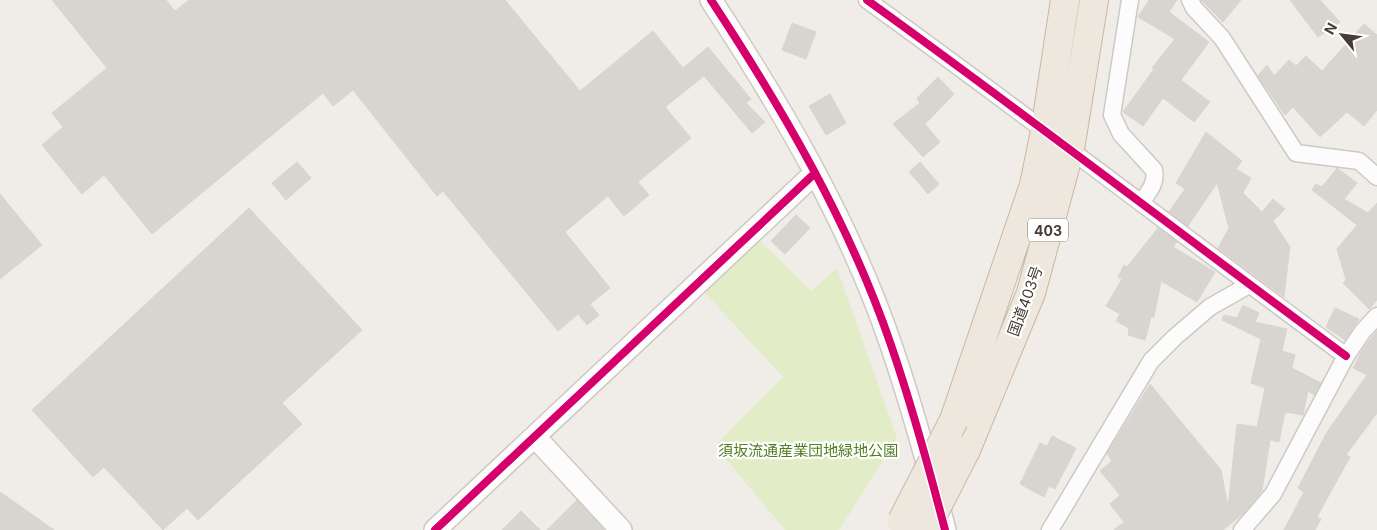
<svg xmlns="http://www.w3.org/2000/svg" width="1377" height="530" font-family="Inter,'Noto Sans JP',sans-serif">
<rect width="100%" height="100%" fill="#f0ede8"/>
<path fill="#e2ecc6" d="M758 239 811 291 837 268 897 438 839 530H785L715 446 783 377 704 292Z"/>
<path fill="#d8d4cf" stroke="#d9d4ce" d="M52 0H166L175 11 189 0H505L580 91 653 31 683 68 708 47 751 99 746 103 765 122 752 133 704 76 665 107 691 138 638 182 649 195 624 216 608 196 565 232 610 288 590 304 599 315 587 325 578 314 558 331 443 191 437 196 353 90 333 106 323 93 152 234 104 175 82 194 42 145 63 127 52 113 107 68Z
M1149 0H1177L1169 12 1209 42 1181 80 1210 102 1194 122 1163 98 1143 126 1123 112 1154 69 1152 68 1175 39 1138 17Z
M1201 0H1241L1223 22Z
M1290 0H1320L1340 22 1318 37Z
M792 23 816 32 806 59 782 50Z
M1364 24 1377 35V110L1364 126 1347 112 1320 137 1293 107 1285 115 1258 76 1267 65 1274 76 1289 60 1296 66 1306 56 1322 71Z
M938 77 954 94 925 124 940 142 923 157 893 124 920 103 917 98Z
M830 94 846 123 826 135 809 106Z
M1206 132 1242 161 1236 169 1251 178 1243 193 1262 212 1273 199 1285 209 1273 221 1290 247 1284 297 1218 248 1229 228 1217 183 1188 226 1169 212 1185 189 1176 183Z
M297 162 311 178 286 200 272 183Z
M920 162 939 184 928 194 909 172Z
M1337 168 1357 183 1344 199 1368 213 1377 203V300L1369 309 1343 283 1346 280 1337 249 1357 225 1312 190 1316 184 1322 187Z
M0 194 42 245 0 279Z
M249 208 362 330 282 403 302 424 198 520 187 508 163 530 104 467 93 477 32 410Z
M796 215 810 228 785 254 771 241Z
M1158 228 1177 242 1173 247 1215 272 1197 302 1161 281 1154 317H1151L1145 340 1128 335 1129 328 1116 321 1120 314 1106 306 1122 279 1118 277 1124 265 1127 267Z
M1243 305 1259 313 1255 322 1287 329 1282 351 1295 355 1292 368 1321 383 1314 395 1308 391 1303 415 1285 412 1279 442 1270 440 1262 491 1244 513 1223 530H1114L1124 522 1110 504 1120 495 1100 471 1112 461 1107 454 1150 384 1221 470 1228 507 1237 424 1257 427 1265 388 1251 383 1261 339 1222 320 1224 315 1237 318Z
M1335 308 1359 319 1345 340 1326 327Z
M1377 331V413L1346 455 1350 457 1317 517 1321 519 1315 530H1284L1304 492 1298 488 1327 432 1367 375 1353 368 1364 347Z
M1052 436 1076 448 1055 489 1049 486 1044 497 1020 484 1040 443 1047 446Z
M0 492 30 513 54 530H0Z
M577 500 604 530H547Z
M521 511 540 530H502Z"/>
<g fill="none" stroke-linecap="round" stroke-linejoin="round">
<defs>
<path id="minor" d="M867 0C1028 116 1186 238 1346 356
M1130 0 1112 115 1121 134 1154 170C1157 184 1148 192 1141 203
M1190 0 1194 8 1222 38 1296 153 1359 161 1377 177
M1050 530 1151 361 1175 337 1210 307 1249 285
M1242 530 1273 494 1346 356 1363 331 1377 316"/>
<path id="tertiary" d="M711 0C782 108 849 222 891 345 912 406 929 468 945 530
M535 437 621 530
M435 530 815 173"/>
<path id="trunk" d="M954 420 1034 185 1045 131 1065 0
M966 450 1031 293 1070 149 1094 0"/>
</defs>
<use href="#minor" stroke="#cdc9c4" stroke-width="19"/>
<use href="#tertiary" stroke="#cdc9c4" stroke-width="24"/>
<use href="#trunk" stroke="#cab7a2" stroke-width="30"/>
<use href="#minor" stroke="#fdfcfc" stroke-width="16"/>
<use href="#tertiary" stroke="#fdfcfc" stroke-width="21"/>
<use href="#trunk" stroke="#eee7de" stroke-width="28"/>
<defs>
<path id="trunk-bridge" d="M902 521 954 420
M925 530 966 450"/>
</defs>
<use href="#trunk-bridge" stroke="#cab7a2" stroke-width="30" stroke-linecap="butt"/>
<use href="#trunk-bridge" stroke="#eee7de" stroke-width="28"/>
<defs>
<path id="cycleway" d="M711 0C782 108 849 222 891 345 912 406 929 468 945 530
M867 0C1028 116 1186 238 1346 356
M435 530 815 173"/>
</defs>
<use href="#cycleway" stroke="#fff" stroke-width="11"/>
<use href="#cycleway" stroke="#d6006c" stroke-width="8"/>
</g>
<g text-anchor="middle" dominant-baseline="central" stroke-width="4.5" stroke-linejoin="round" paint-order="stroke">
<rect fill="#fff" stroke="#7e7771" stroke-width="1" x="1028" y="218.5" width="40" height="23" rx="4"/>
<g font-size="14" font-weight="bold" fill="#473d34">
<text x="1048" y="230">403</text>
</g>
<g font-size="15" fill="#473d34" stroke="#fff">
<text transform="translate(1025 301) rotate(-70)">国道403号</text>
</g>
<g font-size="15" fill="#517e22" stroke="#fff">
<text x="808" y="450">須坂流通産業団地緑地公園</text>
</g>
</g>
<g transform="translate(1342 35) rotate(299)" stroke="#ffffff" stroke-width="4" paint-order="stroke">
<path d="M0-4L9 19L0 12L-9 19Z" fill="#473d34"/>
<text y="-8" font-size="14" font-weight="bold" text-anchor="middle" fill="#473d34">N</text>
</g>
</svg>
